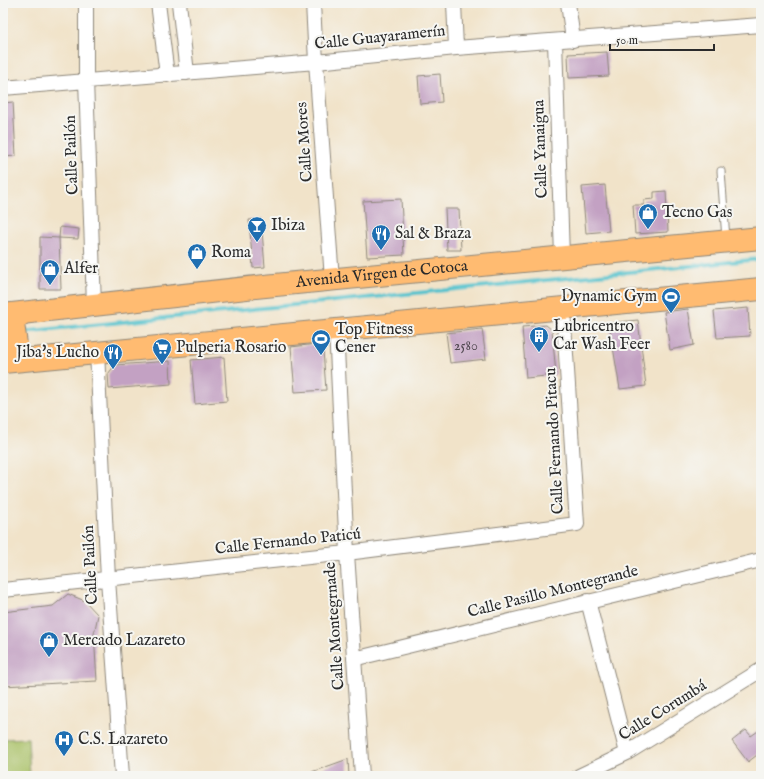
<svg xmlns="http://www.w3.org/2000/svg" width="764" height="779" font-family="'IM FELL English',serif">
<rect width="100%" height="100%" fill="#f6f6f2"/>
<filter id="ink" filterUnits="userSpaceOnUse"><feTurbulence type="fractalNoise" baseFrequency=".025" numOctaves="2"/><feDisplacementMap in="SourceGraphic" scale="8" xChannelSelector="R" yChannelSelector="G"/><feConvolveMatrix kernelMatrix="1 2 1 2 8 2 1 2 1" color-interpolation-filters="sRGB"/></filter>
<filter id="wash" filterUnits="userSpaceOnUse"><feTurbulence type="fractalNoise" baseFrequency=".012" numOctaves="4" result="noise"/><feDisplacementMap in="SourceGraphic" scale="16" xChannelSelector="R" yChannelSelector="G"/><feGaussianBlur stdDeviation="0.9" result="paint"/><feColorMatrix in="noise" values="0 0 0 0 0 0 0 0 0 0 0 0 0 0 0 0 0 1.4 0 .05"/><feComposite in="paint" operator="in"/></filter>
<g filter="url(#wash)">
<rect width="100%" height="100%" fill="#f1e3c9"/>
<path fill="#a8c065" stroke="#6a7648" d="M28 738 30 776H3V739Z"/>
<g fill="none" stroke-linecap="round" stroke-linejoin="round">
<path stroke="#56c3cd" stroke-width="4" d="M21 332 761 259"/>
</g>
<g id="blocks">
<path fill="#c3a1c3" d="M607 52 609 76 569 78 568 54Z
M440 74 442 102 420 104 418 76Z
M13 102 16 156 3 157V103Z
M605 185 609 231 586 233 582 187Z
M666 191 668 232 635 234 633 205H644V200L654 199V192Z
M401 199 404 255 367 257 363 201Z
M445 209H459L461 250H447Z
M261 219 265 267 253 268 249 220Z
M60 227 79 229 78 239 59 238Z
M40 237 59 238 61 289H40Z
M748 308 750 336 717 338 714 311Z
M688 309 694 345 670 350 664 312Z
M638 320 646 386 620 389 609 323Z
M546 325 552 330 556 375 526 378 522 327Z
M482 329 486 359 450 363 446 333Z
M317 344 323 350 326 390 295 392 291 347Z
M224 357 227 401 195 404 191 360Z
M170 361 171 384 109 389 108 374 115 365Z
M68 594 85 601 98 615 94 634 97 681 3 686V612L53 606Z
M761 729V752L748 762 732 741 746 730 751 736Z
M348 759 349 776H306V774Z"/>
</g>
</g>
<g filter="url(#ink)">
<use href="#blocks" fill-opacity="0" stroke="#8e877a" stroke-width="1"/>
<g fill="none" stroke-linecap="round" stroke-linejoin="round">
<defs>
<path id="service" d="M721 171 726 239"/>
<path id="minor" d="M86 3V80L94 305
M158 3 167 75
M179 3 187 73
M313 3 316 62 332 279
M454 3 456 48
M568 3 573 40
M555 41 562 257
M3 88 316 62 456 48 761 25
M336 329 347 553 362 776
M97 352 108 579 122 776
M3 590 347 553 577 524 563 308
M588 601 627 753
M354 659 761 560
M579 776 627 753 761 670"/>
<g id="primary">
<path d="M23 313 15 319 13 324 17 351 23 357 28 359"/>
<path id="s1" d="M3 315 265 286 761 238"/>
<path d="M3 362 761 289"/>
</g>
</defs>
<use href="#service" stroke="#8e877a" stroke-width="9"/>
<use href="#minor" stroke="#8e877a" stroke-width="16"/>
<use href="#primary" stroke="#8e877a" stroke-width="24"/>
<use href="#service" stroke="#fff" stroke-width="7"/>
<use href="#minor" stroke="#fff" stroke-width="14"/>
<use href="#primary" stroke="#ffbb71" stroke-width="22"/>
</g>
</g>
<defs>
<symbol id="shop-pin" viewBox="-11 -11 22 30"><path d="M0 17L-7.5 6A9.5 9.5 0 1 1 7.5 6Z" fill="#1f6fb2" stroke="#f6f6f2"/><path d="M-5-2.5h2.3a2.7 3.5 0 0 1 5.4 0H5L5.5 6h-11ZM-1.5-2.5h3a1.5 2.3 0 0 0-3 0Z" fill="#fff"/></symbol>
<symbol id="bar-pin" viewBox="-11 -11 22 30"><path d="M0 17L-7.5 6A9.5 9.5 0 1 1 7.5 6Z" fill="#1f6fb2" stroke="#f6f6f2"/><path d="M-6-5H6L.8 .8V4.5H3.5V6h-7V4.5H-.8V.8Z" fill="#fff"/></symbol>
<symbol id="restaurant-pin" viewBox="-11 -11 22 30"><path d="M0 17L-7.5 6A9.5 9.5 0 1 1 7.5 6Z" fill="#1f6fb2" stroke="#f6f6f2"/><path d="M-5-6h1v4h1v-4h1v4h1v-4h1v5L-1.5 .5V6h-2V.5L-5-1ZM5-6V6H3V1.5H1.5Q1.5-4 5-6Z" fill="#fff"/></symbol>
<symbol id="stadium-pin" viewBox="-11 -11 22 30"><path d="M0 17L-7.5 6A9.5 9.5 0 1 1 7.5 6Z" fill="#1f6fb2" stroke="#f6f6f2"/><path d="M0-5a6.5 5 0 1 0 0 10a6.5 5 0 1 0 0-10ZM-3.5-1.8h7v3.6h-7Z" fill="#fff"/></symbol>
<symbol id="building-pin" viewBox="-11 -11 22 30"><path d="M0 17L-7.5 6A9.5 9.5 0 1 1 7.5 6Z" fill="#1f6fb2" stroke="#f6f6f2"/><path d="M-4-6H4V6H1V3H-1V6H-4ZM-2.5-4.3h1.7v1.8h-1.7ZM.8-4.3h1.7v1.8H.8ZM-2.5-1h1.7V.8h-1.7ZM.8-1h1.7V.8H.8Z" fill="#fff"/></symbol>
<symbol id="supermarket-pin" viewBox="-11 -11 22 30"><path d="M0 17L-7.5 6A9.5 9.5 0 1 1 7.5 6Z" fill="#1f6fb2" stroke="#f6f6f2"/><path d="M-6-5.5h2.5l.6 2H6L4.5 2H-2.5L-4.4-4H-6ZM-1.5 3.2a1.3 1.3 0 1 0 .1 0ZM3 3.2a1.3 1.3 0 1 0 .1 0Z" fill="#fff"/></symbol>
<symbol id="hospital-pin" viewBox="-11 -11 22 30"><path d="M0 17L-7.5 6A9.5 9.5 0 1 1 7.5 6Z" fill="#1f6fb2" stroke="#f6f6f2"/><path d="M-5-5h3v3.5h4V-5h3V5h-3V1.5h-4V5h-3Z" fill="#fff"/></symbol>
</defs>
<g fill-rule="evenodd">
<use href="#shop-pin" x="637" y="202" width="22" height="30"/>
<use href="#bar-pin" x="246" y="215" width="22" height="30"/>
<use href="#restaurant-pin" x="370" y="223" width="22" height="30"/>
<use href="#shop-pin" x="186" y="242" width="22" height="30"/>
<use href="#shop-pin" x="39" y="258" width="22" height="30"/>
<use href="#stadium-pin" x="660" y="286" width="22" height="30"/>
<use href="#building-pin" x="528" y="325" width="22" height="30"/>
<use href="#stadium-pin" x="310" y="328" width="22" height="30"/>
<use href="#supermarket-pin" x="151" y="337" width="22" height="30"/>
<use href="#restaurant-pin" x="102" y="342" width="22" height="30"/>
<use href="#shop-pin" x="38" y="630" width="22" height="30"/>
<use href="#hospital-pin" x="53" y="729" width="22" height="30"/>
</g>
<g text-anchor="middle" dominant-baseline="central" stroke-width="4" stroke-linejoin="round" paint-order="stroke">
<g font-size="14" fill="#514851">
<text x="466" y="346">2580</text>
</g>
<g font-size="16" fill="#2b2b2b" stroke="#f6f6f2">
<text transform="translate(380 38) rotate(-6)">Calle Guayaramerín</text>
<text transform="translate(305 142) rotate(-94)">Calle Mores</text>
<text transform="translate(541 149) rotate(-92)">Calle Yanaigua</text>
<text transform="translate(72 155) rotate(-92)">Calle Pailón</text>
<text stroke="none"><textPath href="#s1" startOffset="381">Avenida Virgen de Cotoca</textPath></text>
<text transform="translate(555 441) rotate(-93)">Calle Fernando Pitacu</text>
<text transform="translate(288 542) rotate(-6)">Calle Fernando Paticú</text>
<text transform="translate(91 565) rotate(-93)">Calle Pailón</text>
<text transform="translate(553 592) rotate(-14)">Calle Pasillo Montegrande</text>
<text transform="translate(335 626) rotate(-94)">Calle Montegrnade</text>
<text transform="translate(663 711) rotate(-32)">Calle Corumbá</text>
</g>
<g font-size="16" fill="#2b2b2b" stroke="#f6f6f2" text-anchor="start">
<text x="662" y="213">Tecno Gas</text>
<text x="271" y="226">Ibiza</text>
<text x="395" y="234">Sal &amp; Braza</text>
<text x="211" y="253">Roma</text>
<text x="64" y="269">Alfer</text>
<text x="657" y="297" text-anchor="end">Dynamic Gym</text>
<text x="553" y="327">Lubricentro<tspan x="553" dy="18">Car Wash Feer</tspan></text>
<text x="335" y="330">Top Fitness<tspan x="335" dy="18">Cener</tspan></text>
<text x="176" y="348">Pulperia Rosario</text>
<text x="99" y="353" text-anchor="end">Jiba's Lucho</text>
<text x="63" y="641">Mercado Lazareto</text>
<text x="78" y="740">C.S. Lazareto</text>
</g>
</g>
<rect width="764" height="779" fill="none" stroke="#f6f6f2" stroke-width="16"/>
<path d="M610 44v6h104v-6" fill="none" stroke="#2b2b2b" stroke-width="2"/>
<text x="616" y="44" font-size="12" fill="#2b2b2b" stroke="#f6f6f2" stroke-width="3" paint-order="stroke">50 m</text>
</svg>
